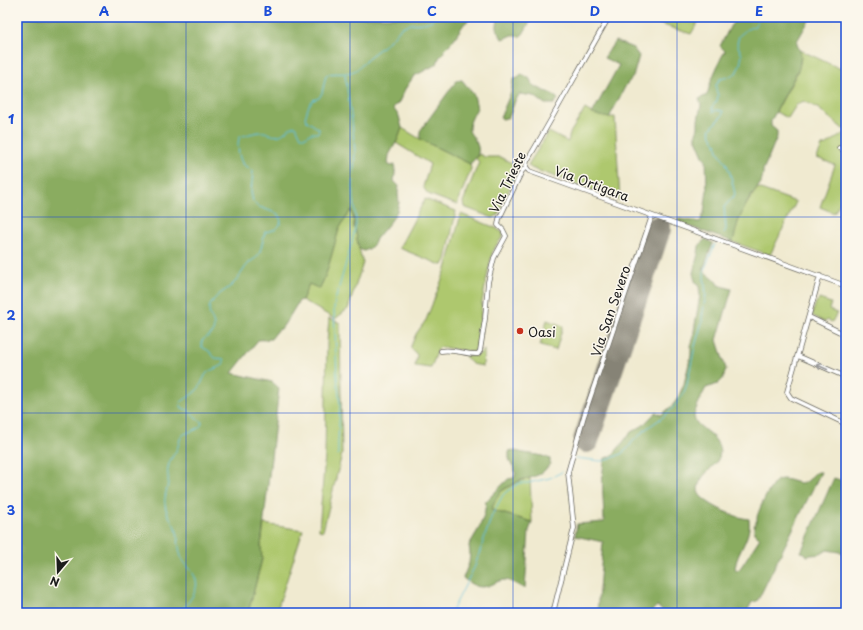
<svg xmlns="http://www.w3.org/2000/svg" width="863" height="630" font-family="'Playpen Sans',sans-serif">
<rect width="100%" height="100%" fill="#fbf7ec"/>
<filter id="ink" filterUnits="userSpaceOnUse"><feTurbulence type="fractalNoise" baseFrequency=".025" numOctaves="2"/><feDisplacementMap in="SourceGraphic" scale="8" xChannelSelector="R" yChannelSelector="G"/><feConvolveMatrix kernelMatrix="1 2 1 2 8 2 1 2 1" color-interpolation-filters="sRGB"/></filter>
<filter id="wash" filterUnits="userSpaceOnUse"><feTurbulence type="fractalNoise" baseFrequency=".012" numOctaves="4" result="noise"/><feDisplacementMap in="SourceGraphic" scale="16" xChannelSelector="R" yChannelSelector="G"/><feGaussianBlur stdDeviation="0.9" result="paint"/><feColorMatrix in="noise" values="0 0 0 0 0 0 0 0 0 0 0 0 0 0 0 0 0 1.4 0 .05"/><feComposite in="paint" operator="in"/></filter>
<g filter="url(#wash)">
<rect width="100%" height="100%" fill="#f0ead0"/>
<path fill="#aec86e" stroke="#657245" d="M660 17H701L691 34 657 23Z
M800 50 841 69 842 67 846 69V129H843L819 109 804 101 797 104 788 118 776 112 797 73 800 63 801 56Z
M585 109C594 115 604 118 615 117L620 200 531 168 528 165 549 132 568 142 570 133Z
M402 128 420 139 470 164 471 169 457 205 428 194 423 187 430 164 396 143 398 139Z
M846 132V192L834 213 820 207 835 165 817 158 822 146 826 145Z
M479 154 485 157H500L519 167 498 215 493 218 464 207 463 202 479 162 476 159Z
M758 188 796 202 770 255 733 242C737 219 744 206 758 188Z
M425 199 456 211 446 260 443 265H441L399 248Z
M351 210 354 220V228L356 233 358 245 363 263 348 309 335 319 302 300 309 284 320 288 327 271 339 229Z
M461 214 496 228 503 233V236L493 250 487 277 482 302 478 345 476 350 472 352 441 347 438 349 431 368 415 366 417 355 411 348V346L416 334 426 320 446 269Z
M819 299 831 303 829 310 837 313 832 322 827 320 825 322 813 316 812 315 816 302 818 301Z
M329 318 340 323 342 454 323 531 319 530 325 455 327 343Z
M547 320 563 326 556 350 540 346Z
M484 350 483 366 472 364 464 355C474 357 477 357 484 350Z
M530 478 532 522 491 510C493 504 496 498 500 493 506 486 521 480 530 478Z
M264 524 303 530 276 613H248L262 559 261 546Z"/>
<path fill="#8aac61" stroke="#53643e" d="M17 17H476L471 18 464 24 452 42 445 49 443 54 439 58 437 64 422 72 414 76 405 89 399 102 393 108 399 116 402 128 398 139 389 155 388 164 391 166 395 165V173L394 181 399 186 398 193 399 203 397 211 391 221 376 239 374 244 369 249 364 251 359 249 356 233 354 228V220L351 210 339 229 327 271 320 289 309 284 302 300 299 301 288 319 281 329 278 330 271 339 258 340 232 373 272 382 279 388 261 546 262 559 248 613H17Z
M494 17H533L523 34 519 37C512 32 510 37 502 39 499 33 495 28 498 21Z
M739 17H811L797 41V45L800 50 801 56 799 68 771 121V126L777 131V137L774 144 767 161 763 170V174L761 183 749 199 742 213 738 222 733 242 677 222 679 219 700 222 704 213 707 190 706 160 703 156 696 139V133L698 128V120L701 105 699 99 707 95 711 81 718 65 721 58 725 51 720 46 731 25Z
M615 41 633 48 639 56 633 77 626 85 609 118 592 114 619 65 604 58Z
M521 74 529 78 533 85 536 87 552 94 558 99 554 104H545L534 96 520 94 515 101 509 117 503 119 500 118 511 92 513 79 518 78Z
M457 80H462L474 95 477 108C474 114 469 122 469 129 469 133 473 136 475 140 481 150 479 156 470 164L420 139V131Z
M705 239 713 243 703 270C707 275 716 279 718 285L732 289 717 340 726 369 724 375 723 379 718 384 706 388C703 393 694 412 694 416 694 428 719 433 720 452 720 464 706 470 701 480 699 483 698 487 698 491 699 494 701 497 704 499 713 507 736 518 749 519 752 538 737 551 735 568L737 571 741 567 760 538 754 532C754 530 754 528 754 526 755 524 756 522 757 520 757 518 757 516 758 514 760 507 772 482 778 480 787 476 797 486 806 482 812 479 812 471 821 472L759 598 757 601 752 602 746 613H719L717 612 715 613H665L657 606 650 613H597L603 542 575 536 577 524 604 522C604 502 600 476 605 458L612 456 631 432 642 426 656 412 661 415 673 405 678 398 684 384 691 355V346L693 339 694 331 700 295 699 287 695 281 693 273 698 254 699 246Z
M513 450C525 455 539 453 550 459V464L544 471 538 475 530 478 521 480 501 491 495 501 491 510 532 522 529 531 525 589C519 586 512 581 505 580 501 580 496 582 493 584 480 590 473 586 463 578L469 563 470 553 469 545 478 530 483 518 485 510 486 501 508 479 514 478C518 468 511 467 509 458 509 456 509 453 509 451Z
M834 478 846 482V553L827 550C818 557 817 553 807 556L805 553 801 552Z"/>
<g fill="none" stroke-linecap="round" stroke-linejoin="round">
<path stroke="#5fc0dd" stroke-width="1" d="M724 233 726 229 724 207 734 196 735 194 730 173 726 163 718 151 716 143 711 136 710 130 715 123 722 116 723 111 716 110 713 112 712 107 717 101 718 95 716 90V85L720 79 732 76 736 73 740 65 742 55 737 44 739 36 747 29 755 26 759 17
M338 455V442L340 404 337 377 334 309 335 301 352 242 356 223 353 187 355 152 352 122 345 74
M575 458 601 461 610 459 621 454 628 448 633 441 646 429 663 417 671 410 683 395 687 384 695 346 702 322V317L706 294 704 278V271L715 244
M179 613C185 606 194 597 196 588 199 576 188 568 182 559 178 550 179 541 177 532 174 522 166 515 165 504 164 498 167 490 168 483 169 478 167 473 168 468 169 460 174 455 177 449 179 445 179 441 181 437 186 430 201 432 202 422 201 421 198 420 197 418 190 413 192 411 182 408L180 403C186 398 196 393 200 386 203 381 204 375 208 372 214 367 225 369 224 359L215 358 209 351 202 347C199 336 210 339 213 331 218 321 203 314 212 302 217 294 227 290 233 284 240 278 243 268 250 262 254 259 257 258 259 254 262 247 263 239 265 232 273 230 279 230 281 221L278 214 257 206 253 201 251 192 253 171C250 168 245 167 242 163 239 157 236 142 240 137 246 135 258 131 265 132 270 134 273 137 280 135 286 133 289 126 296 126L301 137H306L311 133H317L319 131V129L307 121 305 118 309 105 313 100 319 98 322 93 326 75C336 71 346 76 356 70 361 67 365 61 369 57 377 51 384 46 391 39 396 35 397 30 404 26 413 21 428 27 435 17
M452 613 454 607 475 566 492 515 503 495 506 492 519 483H528L550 478 562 472"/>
<path stroke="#868376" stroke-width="26" d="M586 440 658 229"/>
</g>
</g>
<g filter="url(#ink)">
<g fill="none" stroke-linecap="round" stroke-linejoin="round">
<defs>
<path id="street" d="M839 148 846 151
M526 167 529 171 846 286
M845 212 846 213
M820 276 787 392 791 398 846 424
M809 317 846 335
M441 351C453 348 465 355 478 354L480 351 485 319 488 282 494 258 506 236 503 230 498 225 499 219 522 171 526 167 527 161C555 114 581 65 609 17
M798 356 846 377
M553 613 574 528 568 472 584 416 652 216
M842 613 846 608"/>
</defs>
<use href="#street" stroke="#66645b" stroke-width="5.5"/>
<use href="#street" stroke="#fff" stroke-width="4"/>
</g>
<defs><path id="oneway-shaft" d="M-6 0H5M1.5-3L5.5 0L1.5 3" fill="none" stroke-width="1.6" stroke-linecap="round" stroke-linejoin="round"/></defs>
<use stroke="#999" href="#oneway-shaft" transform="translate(822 367) rotate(-156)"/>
</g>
<path fill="none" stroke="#1d4ed8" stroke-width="1" stroke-opacity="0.55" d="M186 17V613M350 17V613M513 17V613M677 17V613M17 217H846M17 413H846"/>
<circle fill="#c8321e" stroke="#fbf7ec" stroke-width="1.5" cx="520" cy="331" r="4"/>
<g text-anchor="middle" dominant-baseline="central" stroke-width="3" stroke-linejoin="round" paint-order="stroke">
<g font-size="13" fill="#1c1c1c" stroke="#fbf7ec">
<text transform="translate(507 182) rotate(-64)">Via Trieste</text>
<text transform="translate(592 183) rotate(20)">Via Ortigara</text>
<text transform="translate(610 311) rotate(-71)">Via San Severo</text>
</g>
<g font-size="13" fill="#1c1c1c" stroke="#fbf7ec" text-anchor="start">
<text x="528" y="331">Oasi</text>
</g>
</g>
<rect width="863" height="630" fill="none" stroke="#fbf7ec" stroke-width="44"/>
<g transform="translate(58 572) rotate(199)" stroke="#fbf7ec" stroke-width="3" paint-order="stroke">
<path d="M0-3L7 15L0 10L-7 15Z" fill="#1c1c1c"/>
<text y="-6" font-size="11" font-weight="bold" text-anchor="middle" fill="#1c1c1c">N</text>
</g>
<rect x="22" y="22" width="819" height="586" fill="none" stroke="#1d4ed8" stroke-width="1.5"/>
<g font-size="13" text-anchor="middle" font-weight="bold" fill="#1d4ed8">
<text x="104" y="16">A</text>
<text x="268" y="16">B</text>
<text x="432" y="16">C</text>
<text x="595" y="16">D</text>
<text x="759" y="16">E</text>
<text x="11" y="124">1</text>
<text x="11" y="320">2</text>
<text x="11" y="515">3</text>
</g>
</svg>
